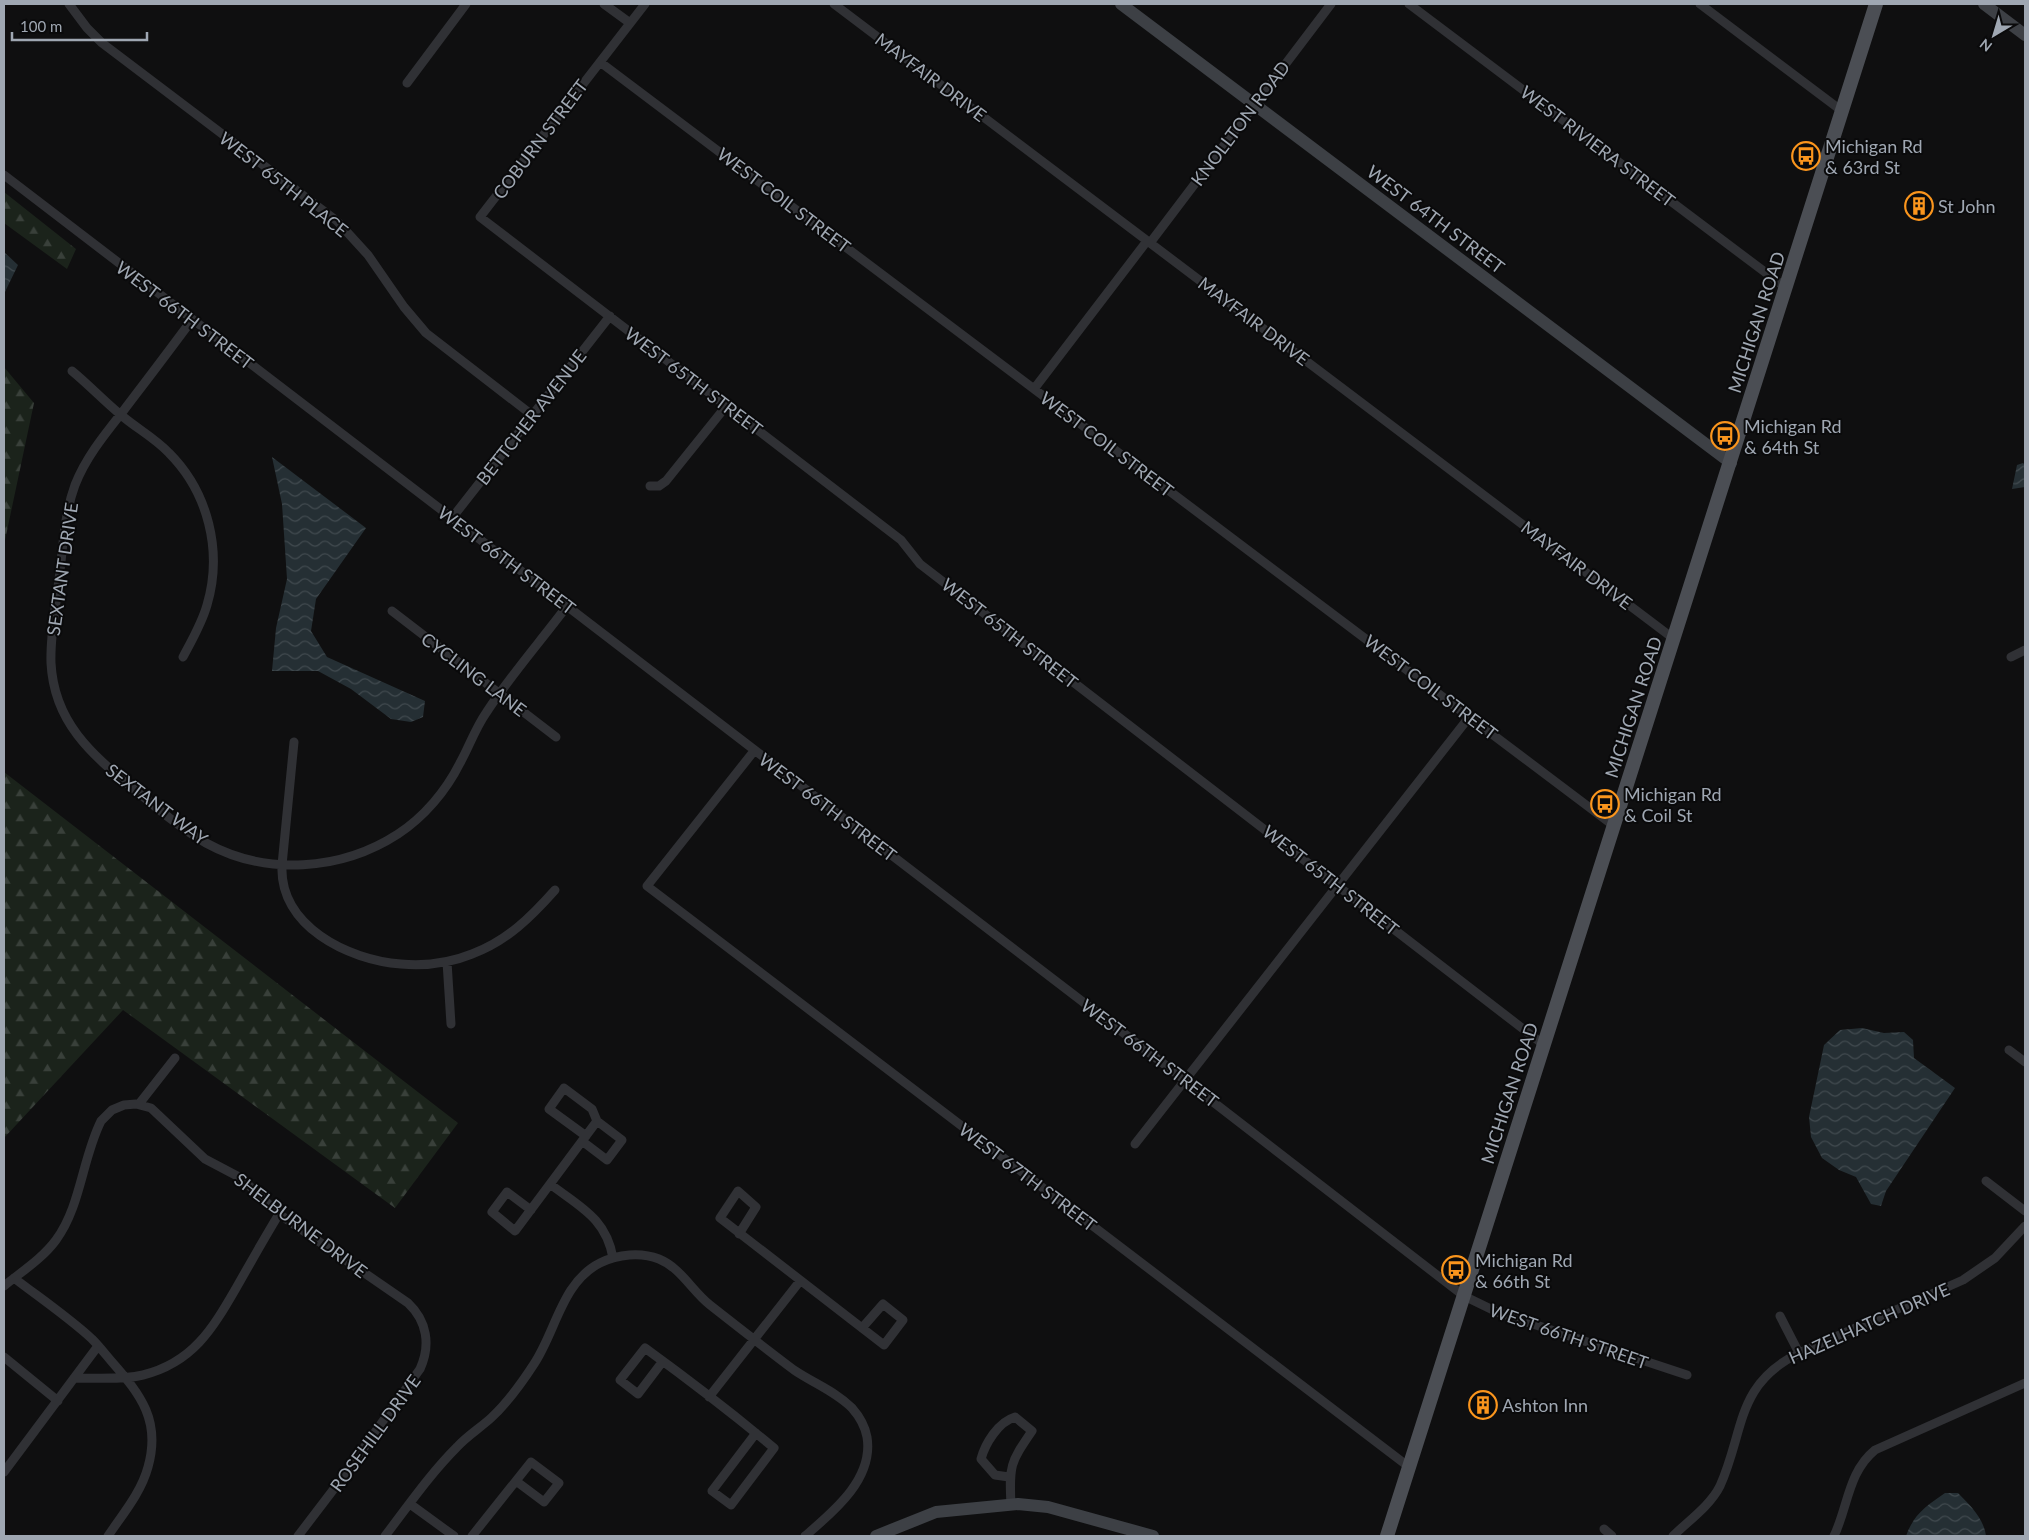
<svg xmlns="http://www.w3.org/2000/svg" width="2029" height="1540" font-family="Lato,sans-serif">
<defs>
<pattern id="forest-firs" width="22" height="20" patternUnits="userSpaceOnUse" patternTransform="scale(1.25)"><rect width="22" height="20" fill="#1b231b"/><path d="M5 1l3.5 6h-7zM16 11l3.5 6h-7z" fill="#39403a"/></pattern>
<pattern id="water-waves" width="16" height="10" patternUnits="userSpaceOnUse" patternTransform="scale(1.25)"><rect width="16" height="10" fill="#252f34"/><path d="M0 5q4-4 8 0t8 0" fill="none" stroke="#414a4f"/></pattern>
</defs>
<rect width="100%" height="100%" fill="#0f0f10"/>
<path fill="url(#forest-firs)" d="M4 192 76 249 67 269 4 223Z
M4 367 34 403 4 545Z
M4 772 458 1123 395 1208 123 1010 4 1138Z"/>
<path fill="url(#water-waves)" d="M4 252 18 265 4 294Z
M272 457 366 528 316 599 311 631 327 657 425 701 423 717 411 722 391 719 351 689 318 671H272L276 628 287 579 282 504Z
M2023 463 2025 465V487L2012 489 2017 465Z
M1862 1028 1884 1033 1904 1032 1913 1040 1914 1058 1955 1088 1886 1191 1881 1206 1871 1204 1856 1177 1839 1170 1822 1158 1811 1137 1809 1117 1824 1045 1840 1030Z
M1945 1493H1958C1970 1505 1984 1519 1986 1536H1906C1914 1514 1926 1506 1945 1493Z"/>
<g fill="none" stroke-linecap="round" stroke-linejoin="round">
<path stroke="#303135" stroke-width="9" d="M69 4 87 28 102 43 337 221 368 255 404 307 426 333 532 415
M604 4 630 23
M645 4 480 217 901 540 920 564 1544 1045
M834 4 1674 639
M1409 4 1786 288
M1700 4 1842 111
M600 62 1614 826
M407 83 466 4
M4 175C152 290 302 403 452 518 790 777 1128 1035 1464 1296L1497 1312 1687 1375
M1150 243 1331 4
M191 321C169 351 146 381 124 410 105 434 86 457 75 485 64 515 63 548 59 579 56 606 50 635 51 663 54 722 91 754 134 789 157 808 180 828 206 843 266 876 341 871 398 834 424 817 446 791 460 763 469 747 475 729 486 713 510 676 540 642 567 606
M72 371C89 385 104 401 121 415 136 428 155 438 169 453 208 492 223 551 207 605 202 623 192 640 183 657
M1034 389 1147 241
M650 486H659L666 481 727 405
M452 518 610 316
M392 611 556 737
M2011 657 2025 650
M294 742 282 865C279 926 348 960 401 964 425 966 450 963 472 954 507 941 531 917 555 890
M754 751 647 886 1409 1467
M447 962 451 1024
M2009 1050 2025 1062
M139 1104 175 1058
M582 1141 607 1160 622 1140 597 1121 592 1109 564 1088 549 1109 586 1136
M1135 1144 1470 716
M1986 1181 2025 1211
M550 1184C580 1207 606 1218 613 1258
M531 1210 507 1192 492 1212 515 1231 597 1121
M739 1234 756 1207 738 1191 720 1218 884 1345 903 1320 883 1304 862 1328
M14 1278C40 1298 68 1317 92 1339 99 1346 106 1355 112 1362 141 1395 161 1421 148 1467 141 1493 122 1515 108 1536
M4 1286C21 1272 42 1259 56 1240 81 1206 82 1159 101 1121L112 1110 124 1105 136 1104 151 1108 205 1159 241 1178 279 1214 408 1303C427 1321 431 1345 420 1369L343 1477 298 1536
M1780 1316 1799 1353
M4 1357 58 1401
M663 1361 638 1394 620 1380 645 1348C689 1380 732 1413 774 1448L731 1505 712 1491 756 1433
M74 1378C97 1378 121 1380 143 1375 195 1362 214 1326 239 1283 252 1260 265 1237 279 1214
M709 1397 800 1281
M4 1472 98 1346
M1009 1477 995 1475 981 1459C985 1444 998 1422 1015 1417L1032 1431C1010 1463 1009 1466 1011 1505
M410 1504 454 1536
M1604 1529 1612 1536
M385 1536C408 1506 430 1474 457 1447 467 1436 480 1428 491 1418 506 1404 523 1381 534 1364 556 1331 562 1282 600 1263 618 1254 641 1252 659 1259 681 1268 692 1291 710 1305 738 1327 766 1349 794 1370 813 1383 835 1391 852 1408 859 1416 865 1426 867 1437 874 1479 833 1512 805 1536
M472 1536 531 1462 559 1483 544 1502 516 1481
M1673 1536C1688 1521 1710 1506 1720 1486 1745 1430 1735 1385 1799 1353L1963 1280 1995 1258 2025 1226
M1834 1536C1848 1507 1848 1472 1875 1450L2025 1383"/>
<path stroke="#3d4045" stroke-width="12" d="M1121 4 1731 463
M1984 4 2025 35
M876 1536 936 1512 1018 1504 1048 1507 1153 1536"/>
<path stroke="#4b4e54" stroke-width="14" d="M1387 1536 1876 4"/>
</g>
<defs>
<symbol id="bus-ring" viewBox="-11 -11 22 22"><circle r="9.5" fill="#0a0a0b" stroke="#fa951d" stroke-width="1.5"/><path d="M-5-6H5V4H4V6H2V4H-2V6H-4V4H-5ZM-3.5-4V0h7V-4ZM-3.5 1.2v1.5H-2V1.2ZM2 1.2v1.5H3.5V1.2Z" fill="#fa951d"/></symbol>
<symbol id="building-ring" viewBox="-11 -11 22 22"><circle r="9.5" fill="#0a0a0b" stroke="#fa951d" stroke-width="1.5"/><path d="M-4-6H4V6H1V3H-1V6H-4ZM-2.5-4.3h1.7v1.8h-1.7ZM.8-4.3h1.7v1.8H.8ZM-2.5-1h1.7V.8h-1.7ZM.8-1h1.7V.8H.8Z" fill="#fa951d"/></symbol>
</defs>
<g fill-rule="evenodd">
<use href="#bus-ring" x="1790" y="140" width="32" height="32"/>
<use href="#building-ring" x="1903" y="190" width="32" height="32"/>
<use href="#bus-ring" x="1709" y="420" width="32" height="32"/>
<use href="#bus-ring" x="1589" y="788" width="32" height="32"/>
<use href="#bus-ring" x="1440" y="1254" width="32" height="32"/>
<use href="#building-ring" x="1467" y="1389" width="32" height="32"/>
</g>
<g text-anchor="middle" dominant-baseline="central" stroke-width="4" stroke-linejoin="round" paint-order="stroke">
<g font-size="18" fill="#9fa7b2" stroke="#0a0a0b">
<text transform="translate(931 77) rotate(37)">MAYFAIR DRIVE</text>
<text transform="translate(1240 123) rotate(-53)">KNOLLTON ROAD</text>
<text transform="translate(540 139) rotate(-53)">COBURN STREET</text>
<text transform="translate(1598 146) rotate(37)">WEST RIVIERA STREET</text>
<text transform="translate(284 184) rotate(38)">WEST 65TH PLACE</text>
<text transform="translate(784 200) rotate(37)">WEST COIL STREET</text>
<text transform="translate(1436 219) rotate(37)">WEST 64TH STREET</text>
<text transform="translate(185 315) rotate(37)">WEST 66TH STREET</text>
<text transform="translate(1254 321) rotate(37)">MAYFAIR DRIVE</text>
<text transform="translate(1756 322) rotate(-72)">MICHIGAN ROAD</text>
<text transform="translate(694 381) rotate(37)">WEST 65TH STREET</text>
<text transform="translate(531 417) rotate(-52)">BETTCHER AVENUE</text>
<text transform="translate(1107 444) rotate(37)">WEST COIL STREET</text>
<text transform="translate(507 560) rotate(37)">WEST 66TH STREET</text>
<text transform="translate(1577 565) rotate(37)">MAYFAIR DRIVE</text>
<text transform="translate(62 569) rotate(-82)">SEXTANT DRIVE</text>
<text transform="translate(1010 633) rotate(38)">WEST 65TH STREET</text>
<text transform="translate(474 674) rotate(37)">CYCLING LANE</text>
<text transform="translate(1431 687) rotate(37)">WEST COIL STREET</text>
<text transform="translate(1633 707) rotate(-72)">MICHIGAN ROAD</text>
<text transform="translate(157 804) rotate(37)">SEXTANT WAY</text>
<text transform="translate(828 807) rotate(37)">WEST 66TH STREET</text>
<text transform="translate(1331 880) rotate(38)">WEST 65TH STREET</text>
<text transform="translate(1150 1053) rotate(37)">WEST 66TH STREET</text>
<text transform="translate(1509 1093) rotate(-72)">MICHIGAN ROAD</text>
<text transform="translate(1028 1177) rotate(37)">WEST 67TH STREET</text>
<text transform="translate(301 1225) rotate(37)">SHELBURNE DRIVE</text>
<text transform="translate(1869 1323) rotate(-24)">HAZELHATCH DRIVE</text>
<text transform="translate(1569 1336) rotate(19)">WEST 66TH STREET</text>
<text transform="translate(375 1433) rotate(-54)">ROSEHILL DRIVE</text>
</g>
<g font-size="18" fill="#9fa7b2" stroke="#0a0a0b" text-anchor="start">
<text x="1825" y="146">Michigan Rd<tspan x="1825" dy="21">&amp; 63rd St</tspan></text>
<text x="1938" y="206">St John</text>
<text x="1744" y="426">Michigan Rd<tspan x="1744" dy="21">&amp; 64th St</tspan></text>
<text x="1624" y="794">Michigan Rd<tspan x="1624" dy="21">&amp; Coil St</tspan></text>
<text x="1475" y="1260">Michigan Rd<tspan x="1475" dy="21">&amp; 66th St</tspan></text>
<text x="1502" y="1405">Ashton Inn</text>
</g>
</g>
<rect width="2029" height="1540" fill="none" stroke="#9fa7b2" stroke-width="10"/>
<g transform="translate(1994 35) rotate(218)" stroke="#0a0a0b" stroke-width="4" paint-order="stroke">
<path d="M0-4L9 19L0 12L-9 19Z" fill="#9fa7b2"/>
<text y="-8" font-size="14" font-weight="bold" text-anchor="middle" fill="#9fa7b2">N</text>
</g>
<path d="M12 32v8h135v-8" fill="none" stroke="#9fa7b2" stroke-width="2.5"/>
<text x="20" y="32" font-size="15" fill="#9fa7b2" stroke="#0a0a0b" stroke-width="4" paint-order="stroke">100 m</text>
</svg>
